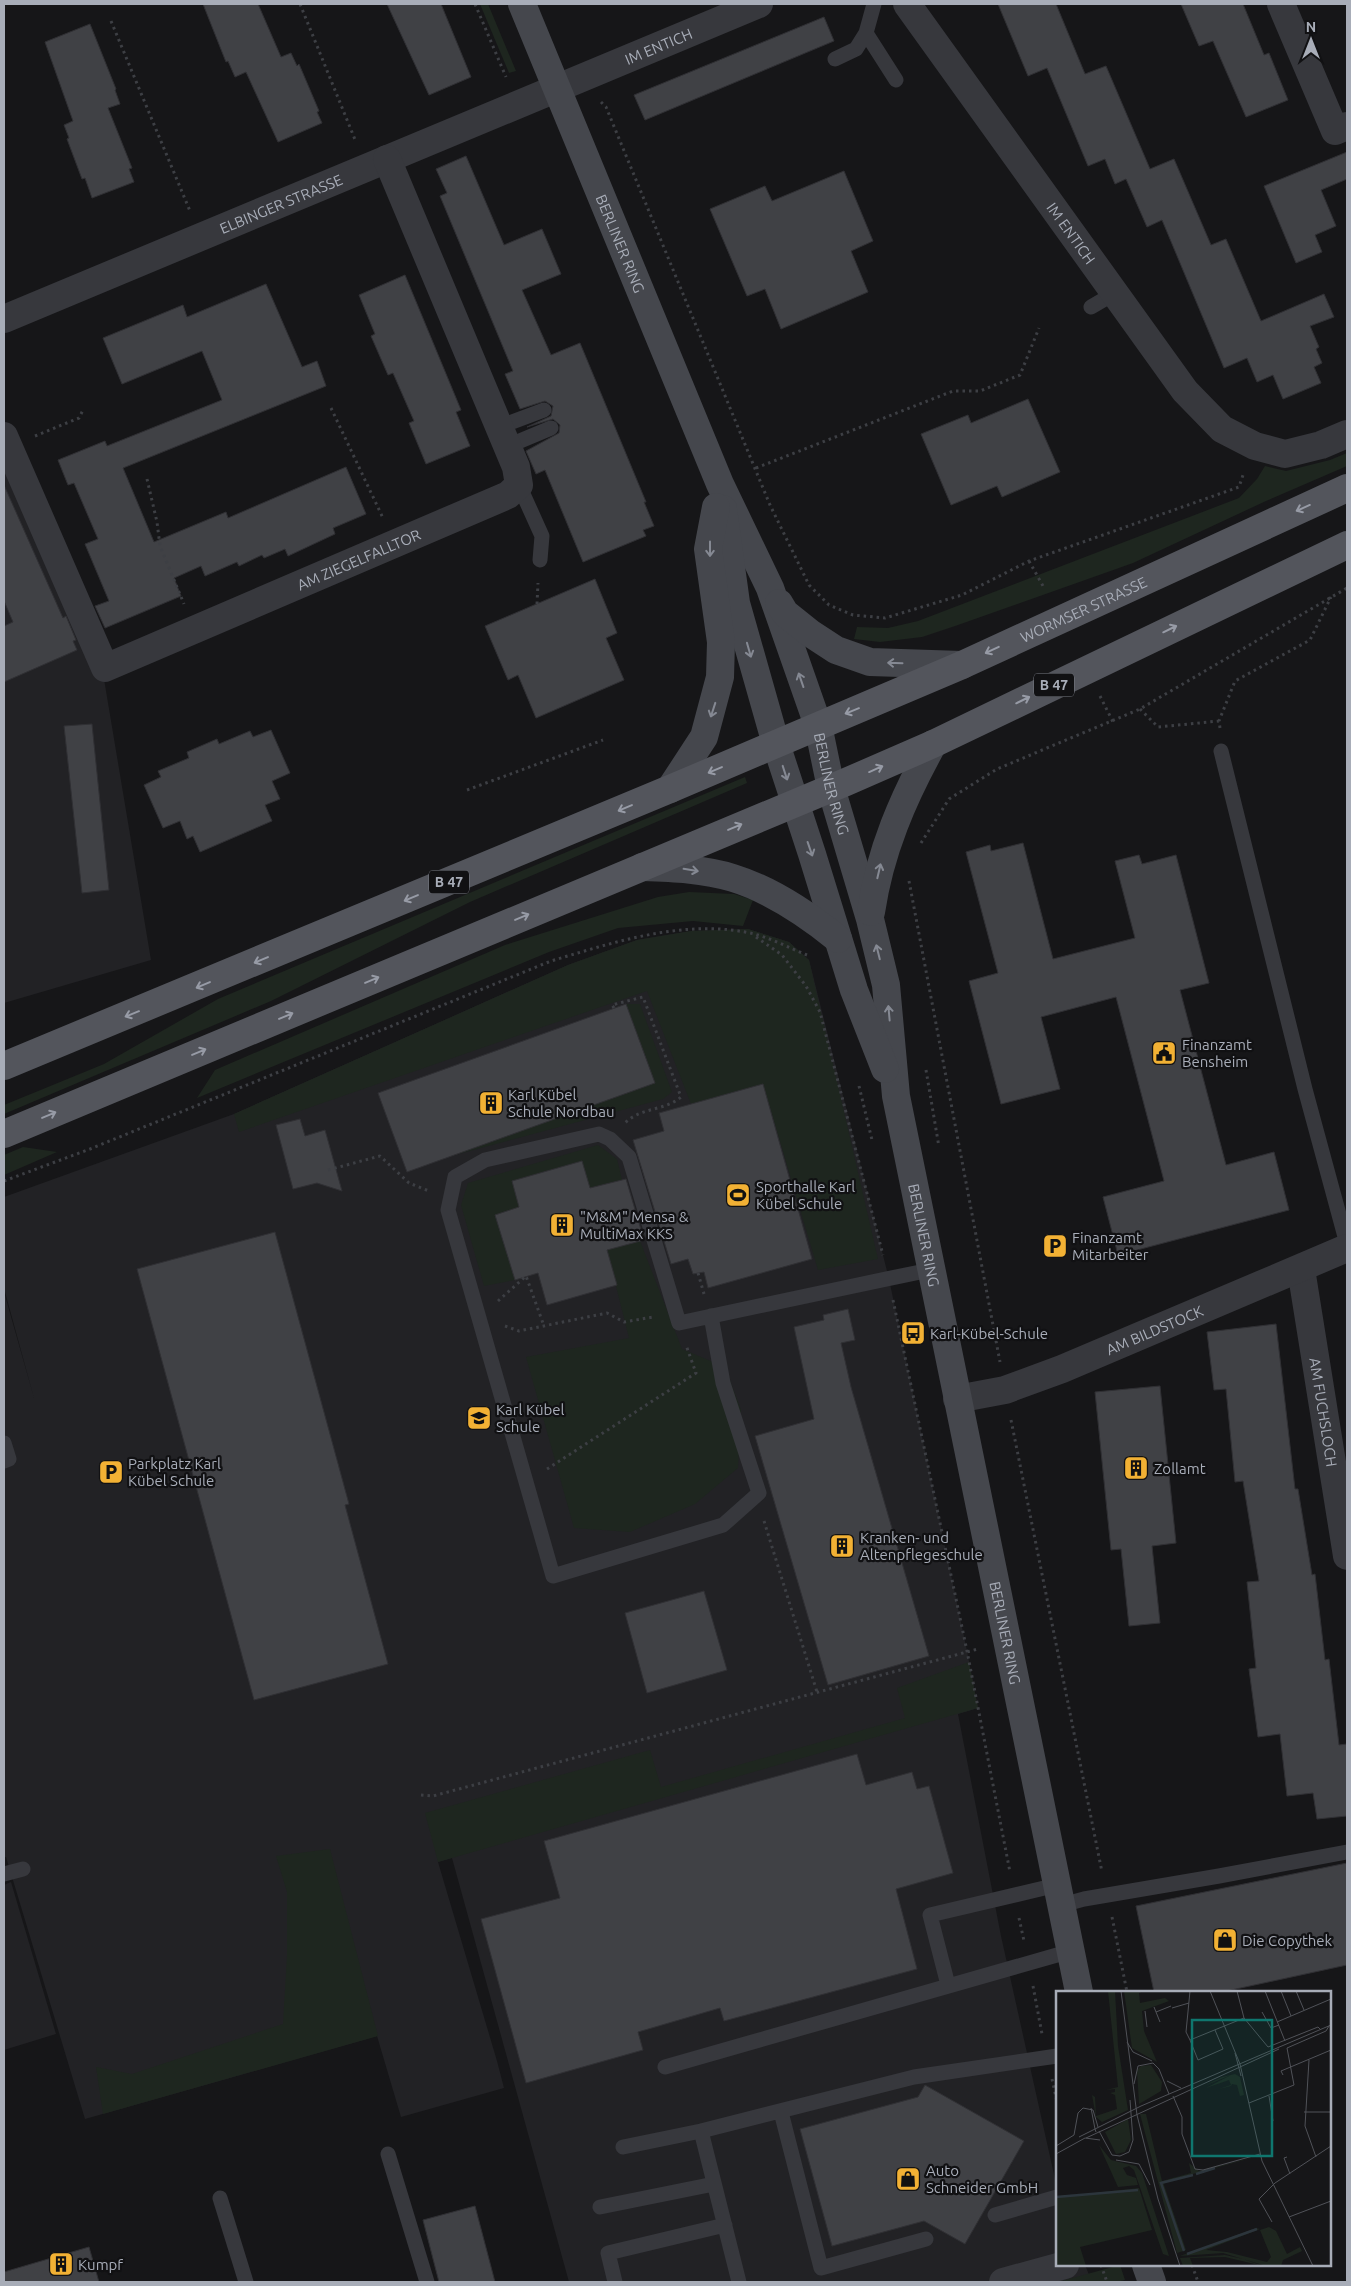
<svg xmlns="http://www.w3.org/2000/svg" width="1351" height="2286" font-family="Ubuntu,sans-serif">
<rect width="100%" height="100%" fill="#161618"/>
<path fill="#222225" d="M4 459 104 679 151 960 4 1003Z
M748 929 789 942 809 960 889 1279 967 1651 978 1708 958 1714 1001 1936 1057 2188V2265H1085L1092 2282H569L452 1858 438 1862 497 2061 504 2088 401 2117 377 2036 85 2119 6 1857H4V1292L34 1398 4 1288V1197L234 1114 568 965 637 940 691 931Z
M11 1882 56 2034 4 2050V1885Z"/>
<path fill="#1e261f" d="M480 4H488L516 71 509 73Z
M1347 453V466L1266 501 1133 563 958 625 922 637 880 642 854 639 857 627 888 628 918 621 1239 498 1257 479 1265 466 1286 471 1330 460Z
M745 777 747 783 470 902 271 1001 4 1114V1105L104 1064 218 999Z
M689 892 734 894 753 900 743 926 693 921 618 928 549 952 197 1098 215 1070 505 945 658 897Z
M748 929 789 942 809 960 878 1259 818 1270 763 1084 691 1104 647 991 239 1132 234 1114 568 965 637 940 691 931Z
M626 1004H640L672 1092 663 1099 451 1156 655 1083Z
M598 1145 617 1159 622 1180 589 1188 582 1161 512 1181 519 1207 496 1215 515 1280 484 1286 461 1205 468 1183Z
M23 1147 57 1152 4 1175V1155Z
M640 1241 682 1349 725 1367 741 1410 738 1468 695 1504 630 1532 574 1528 526 1357 629 1338 607 1250Z
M969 1662 978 1708 438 1862 425 1813 650 1750 661 1787 905 1718 897 1688Z
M330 1849 378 2036 103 2114 96 2067 132 2074 283 2024 287 1956V1892L276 1856Z
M1120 2265 1125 2280 1115 2282H1058Z"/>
<path fill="#404145" stroke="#303034" d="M203 4H258L281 57 291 53 297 66 299 64 319 111 317 112 322 123 278 142 246 72 235 77 228 61 226 62Z
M387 4H441L471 77 429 95Z
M998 4H1056L1085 74 1106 66 1150 169 1174 159 1211 245 1226 239 1261 321 1324 294 1334 317 1310 326 1319 347 1316 349 1322 363 1314 367 1321 383 1283 399 1273 375 1257 382 1247 358 1224 368 1162 220 1147 227 1126 179 1115 184 1105 159 1088 166 1047 68 1028 76Z
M1181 4H1243L1264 55 1269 53 1288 100 1246 117 1213 41 1199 46Z
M824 17 834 41 645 120 634 95Z
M90 24 116 89 115 90 120 104 108 108 132 168 129 169 134 182 92 198 85 178 82 179 67 139 69 138 64 125 73 121 45 42Z
M1347 152V179L1321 190 1336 226 1315 235 1322 252 1296 263 1264 186Z
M466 156 504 245 542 229 561 274 522 290 551 355 580 343 646 502H644L654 526 643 530 646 536 583 562 545 470 536 474 526 451 559 433 560 425 553 419 527 427 551 416 553 406 545 401 520 409 505 374 513 371 440 196 447 193 436 169Z
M844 171 873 241 851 251 868 292 781 329 765 289 747 296 710 209 765 186 772 201Z
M405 275 461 410 456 412 470 446 426 464 409 423 414 421 393 373 388 375 371 336 375 334 359 295Z
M266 284 302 367 317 361 326 386 123 468 154 542 226 512 228 518 346 467 366 514 333 528 335 534 288 556 285 549 264 558 262 555 239 566 237 562 205 576 201 566 174 578 181 596 105 628 95 606 109 601 85 544 98 539 74 483 68 485 58 460 105 441 107 446 222 400 202 351 122 384 103 338 183 305 187 317Z
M1028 399 1060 472 1002 497 997 486 951 505 921 434 968 415 971 423Z
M4 485 63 618 66 616 76 640 73 641 77 650 4 682V626L13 622 4 601Z
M595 579 617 633 606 638 624 680 536 718 518 675 508 680 485 626Z
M92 724 109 890 82 893 64 726Z
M271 730 290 773 272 781 280 799 265 805 272 821 200 852 193 836 187 839 180 821 163 828 144 785 161 777 158 771 189 758 187 752 217 739 219 744 250 731 253 737Z
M1023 843 1053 959 1135 938 1115 861 1139 855 1142 864 1176 855 1209 983 1180 990 1226 1165 1274 1152 1289 1210 1118 1255 1103 1197 1164 1181 1116 997 1041 1017 1060 1089 1001 1104 969 981 998 973 966 852 990 845 991 851Z
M626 1004 655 1083 407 1172 378 1093Z
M763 1084 812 1259 708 1288 704 1272 693 1274 688 1259 671 1264 633 1140 664 1131 659 1113Z
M300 1119 305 1136 325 1130 342 1191 317 1183 293 1189 276 1125Z
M582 1161 590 1188 626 1179 644 1240 607 1250 617 1285 547 1305 538 1273 515 1280 495 1215 519 1207 512 1181Z
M275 1232 349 1504 345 1505 388 1664 254 1700 137 1269Z
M848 1309 855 1340 841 1343 851 1387 929 1656 828 1685 755 1436 814 1419 794 1327 824 1320 823 1315Z
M1276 1324 1295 1489H1298L1312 1575 1315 1574 1325 1660 1329 1659 1339 1745 1347 1744V1816L1317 1819 1313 1793 1287 1796 1280 1734 1258 1737 1249 1669 1256 1668 1247 1582 1259 1581 1243 1481 1235 1482 1226 1389 1214 1390 1207 1332Z
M1160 1386 1176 1543 1152 1546 1160 1623 1129 1626 1121 1549 1111 1550 1095 1392Z
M704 1591 727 1670 647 1693 625 1613Z
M857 1754 866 1785 912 1772 917 1789 929 1786 953 1873 896 1889 917 1969 724 2021 720 2008 638 2032 643 2050 526 2083 481 1919 560 1898 544 1841Z
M1347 1863V1965L1222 1992H1154L1136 1906Z
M925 2085 1024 2141 965 2244 924 2221 832 2246 800 2129 918 2097Z
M475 2206 495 2282H439L423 2220Z
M89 2247 99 2282H4V2272Z"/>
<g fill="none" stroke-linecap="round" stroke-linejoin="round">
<path stroke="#3d3f44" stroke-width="3" stroke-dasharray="2.5 4" stroke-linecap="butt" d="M300 4 356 142
M475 4 506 77
M111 21 190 211
M601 102 606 107 770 505 809 585 829 605 853 615 885 618 962 595 1029 561 1239 487 1244 472
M331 408 383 518
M35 436 79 418 83 410
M756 468 953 391H980L1020 375 1039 328
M147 479 157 522 160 546 184 604
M1029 561 1043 586
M537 604 538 583
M1100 696 1113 722
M1140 709 1158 727 1219 721
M1220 728 1219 721 1235 681 1310 640 1331 597
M467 790 603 740
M921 843 949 799 997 769 1140 709 1347 588
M909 881 1000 1362
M756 937 782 955 806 986 820 1012 883 1255
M614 1008 612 1005 643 997 681 1097C665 1111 641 1107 625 1123
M926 1070 939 1147
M859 1086 872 1140
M328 1170 380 1156 409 1183 429 1191
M4 1181 90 1149 551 961C615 942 683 919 750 933 769 937 789 948 807 955
M698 1273 704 1294
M893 1300 967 1651 1010 1872
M498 1301 526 1276 544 1326
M505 1326 519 1331 607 1313 624 1322 653 1317
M1011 1420 1102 1872
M547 1469 696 1373 686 1345
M764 1521 817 1692
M421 1795 433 1796 978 1649
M1112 1917 1127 1992
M1019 1918 1024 1941
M1033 1986 1042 2034
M1052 2079 1057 2102
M1101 2265 1107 2282
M1192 2265 1198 2282"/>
<path stroke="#37383d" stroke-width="15" d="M874 4 866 33 896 80
M835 59 856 49 866 33
M1091 307 1115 293
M499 427 544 410
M508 446 551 428
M519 485 542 536 540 560
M1221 751 1305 1089 1347 1244
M711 1316 723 1383 759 1493 723 1525 553 1576 448 1210 455 1177 485 1160 599 1134 610 1139 629 1157 679 1323C762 1305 846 1287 930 1270
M4 1443 9 1459 4 1461
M4 1874 23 1869
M1062 1905 1084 1899 1219 1876 1347 1852
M948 1985 930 1915 1057 1885
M665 2067 1071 1951
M781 2112 821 2268 926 2239
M623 2147 701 2131
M388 2154 427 2282
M220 2198 246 2282
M600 2207 714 2184
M995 2215 1057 2197
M615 2282 608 2253 725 2225
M739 2282 701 2131 914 2077 1057 2056"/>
<g stroke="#37383d" stroke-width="28">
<path id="s1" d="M907 4 1185 391 1222 429 1255 446 1285 454 1321 445 1347 434"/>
<path d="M1281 4 1335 131 1347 126"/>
<path id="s2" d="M4 319 759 4"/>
<path id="s3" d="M4 436 105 668 508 495 519 485 516 467 387 159"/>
<path id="s4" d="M1301 1269 1347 1556"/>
<path id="s5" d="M957 1399 1005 1390 1062 1369 1347 1248"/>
<path d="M1003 2282 1065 2265"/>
</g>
<g stroke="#45474d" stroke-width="28">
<path id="s6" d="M522 4 720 484 770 588 818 725 831 788 870 919 886 985 896 1096 1079 1992"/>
<path d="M723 509 736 603 776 744 812 854 854 990 885 1069"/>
<path d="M779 603 785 613 810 633 836 650 870 662 962 665"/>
<path d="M670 789 704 737 720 677 721 642 708 549 716 507"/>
<path d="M642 867C673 868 704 869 733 878 772 890 807 914 838 939"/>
<path d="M871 912C880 851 903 798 933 744"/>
<path d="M1146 2265 1152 2282"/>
</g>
<g stroke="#53555c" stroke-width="28">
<path id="s7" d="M4 1066 670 789 962 665 1347 488"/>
<path d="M4 1134 846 782 933 744 1347 545"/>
</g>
</g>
<defs><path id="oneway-shaft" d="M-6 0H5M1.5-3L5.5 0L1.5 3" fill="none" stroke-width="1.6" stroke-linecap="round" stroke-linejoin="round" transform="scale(1.25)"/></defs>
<g stroke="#979ba6">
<use href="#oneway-shaft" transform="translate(1303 508) rotate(156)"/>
<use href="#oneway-shaft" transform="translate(1170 629) rotate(-26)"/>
<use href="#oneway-shaft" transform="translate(992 650) rotate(155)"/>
<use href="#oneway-shaft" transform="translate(1023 700) rotate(-26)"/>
<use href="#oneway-shaft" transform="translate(852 711) rotate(158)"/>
<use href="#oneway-shaft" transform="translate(876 769) rotate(-24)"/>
<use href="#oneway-shaft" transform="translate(715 770) rotate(157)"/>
<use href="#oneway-shaft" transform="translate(625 808) rotate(157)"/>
<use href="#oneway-shaft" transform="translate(735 827) rotate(-23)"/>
<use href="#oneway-shaft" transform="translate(411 898) rotate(157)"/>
<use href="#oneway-shaft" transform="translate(522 917) rotate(-23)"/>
<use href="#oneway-shaft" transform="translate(261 960) rotate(157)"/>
<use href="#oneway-shaft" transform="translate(372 980) rotate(-23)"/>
<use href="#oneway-shaft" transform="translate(203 985) rotate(157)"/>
<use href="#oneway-shaft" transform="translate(132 1014) rotate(158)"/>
<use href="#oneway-shaft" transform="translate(286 1016) rotate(-23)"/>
<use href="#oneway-shaft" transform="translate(199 1052) rotate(-23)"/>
<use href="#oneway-shaft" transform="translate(49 1115) rotate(-23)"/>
</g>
<g stroke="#858993">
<use href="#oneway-shaft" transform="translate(710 549) rotate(90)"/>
<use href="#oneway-shaft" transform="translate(749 650) rotate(74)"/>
<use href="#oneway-shaft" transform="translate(895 663) rotate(-178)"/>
<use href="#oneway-shaft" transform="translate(801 680) rotate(-109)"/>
<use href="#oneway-shaft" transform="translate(713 710) rotate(108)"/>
<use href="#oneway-shaft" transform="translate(785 773) rotate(72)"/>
<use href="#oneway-shaft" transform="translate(810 849) rotate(71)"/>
<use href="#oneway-shaft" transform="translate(691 870) rotate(9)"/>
<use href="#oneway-shaft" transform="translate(879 871) rotate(-77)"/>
<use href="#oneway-shaft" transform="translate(878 952) rotate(-104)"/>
<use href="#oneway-shaft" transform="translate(889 1013) rotate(-95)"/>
</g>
<defs>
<symbol id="civic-square" viewBox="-11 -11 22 22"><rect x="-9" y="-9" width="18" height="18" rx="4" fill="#f2b134" stroke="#111113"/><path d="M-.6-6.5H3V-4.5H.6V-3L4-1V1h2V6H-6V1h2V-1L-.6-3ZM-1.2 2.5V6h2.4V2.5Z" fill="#111"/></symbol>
<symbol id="building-square" viewBox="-11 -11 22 22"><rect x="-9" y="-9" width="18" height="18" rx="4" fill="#f2b134" stroke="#111113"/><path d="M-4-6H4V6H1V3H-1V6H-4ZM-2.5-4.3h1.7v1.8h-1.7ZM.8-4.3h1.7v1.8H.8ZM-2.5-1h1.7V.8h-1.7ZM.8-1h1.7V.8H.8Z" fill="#111"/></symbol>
<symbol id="stadium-square" viewBox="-11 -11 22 22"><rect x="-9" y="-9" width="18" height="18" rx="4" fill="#f2b134" stroke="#111113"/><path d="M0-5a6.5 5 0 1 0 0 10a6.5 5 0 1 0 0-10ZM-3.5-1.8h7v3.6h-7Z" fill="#111"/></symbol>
<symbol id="parking-square" viewBox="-11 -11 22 22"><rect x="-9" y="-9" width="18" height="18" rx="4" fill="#f2b134" stroke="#111113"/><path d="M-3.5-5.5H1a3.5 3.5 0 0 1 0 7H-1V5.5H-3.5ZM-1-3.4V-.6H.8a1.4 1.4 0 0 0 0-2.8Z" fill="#111"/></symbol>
<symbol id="bus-square" viewBox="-11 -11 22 22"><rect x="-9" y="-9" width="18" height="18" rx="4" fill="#f2b134" stroke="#111113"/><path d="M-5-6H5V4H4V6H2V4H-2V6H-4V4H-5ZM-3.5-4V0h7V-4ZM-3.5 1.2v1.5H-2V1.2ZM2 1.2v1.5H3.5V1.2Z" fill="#111"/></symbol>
<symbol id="school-square" viewBox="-11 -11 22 22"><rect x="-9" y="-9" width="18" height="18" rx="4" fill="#f2b134" stroke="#111113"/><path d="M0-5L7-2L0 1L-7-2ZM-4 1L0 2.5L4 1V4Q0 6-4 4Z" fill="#111"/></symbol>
<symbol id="shop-square" viewBox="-11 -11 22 22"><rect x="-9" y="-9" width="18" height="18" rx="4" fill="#f2b134" stroke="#111113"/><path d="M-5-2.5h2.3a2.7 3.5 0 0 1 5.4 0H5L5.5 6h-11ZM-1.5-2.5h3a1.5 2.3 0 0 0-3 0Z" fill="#111"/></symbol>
</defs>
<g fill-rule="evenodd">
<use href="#civic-square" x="1150" y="1039" width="28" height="28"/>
<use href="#building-square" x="477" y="1089" width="28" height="28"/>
<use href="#stadium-square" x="724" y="1181" width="28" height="28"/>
<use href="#building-square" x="548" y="1211" width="28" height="28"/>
<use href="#parking-square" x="1041" y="1232" width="28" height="28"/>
<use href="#bus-square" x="899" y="1319" width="28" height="28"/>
<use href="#school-square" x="465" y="1404" width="28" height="28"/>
<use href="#building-square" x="1122" y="1454" width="28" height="28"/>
<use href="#parking-square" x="97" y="1458" width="28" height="28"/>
<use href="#building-square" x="828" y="1532" width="28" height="28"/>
<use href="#shop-square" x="1211" y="1926" width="28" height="28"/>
<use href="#shop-square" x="894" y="2165" width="28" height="28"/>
<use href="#building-square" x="47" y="2250" width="28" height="28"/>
</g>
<g text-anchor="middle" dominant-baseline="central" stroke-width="4.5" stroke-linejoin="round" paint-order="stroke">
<g fill="#111113" stroke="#7b7e86" stroke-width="1">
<rect x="1034" y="673.5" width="40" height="23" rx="4"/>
<rect x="429" y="870.5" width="40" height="23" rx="4"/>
</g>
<g font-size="14" font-weight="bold" fill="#a8adb8">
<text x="1054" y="685">B 47</text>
<text x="449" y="882">B 47</text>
</g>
<g font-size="15" fill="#a8adb8" stroke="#111113">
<text stroke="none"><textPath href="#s2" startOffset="709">IM ENTICH</textPath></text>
<text stroke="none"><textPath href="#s2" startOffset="300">ELBINGER STRASSE</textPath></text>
<text stroke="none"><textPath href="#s1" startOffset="282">IM ENTICH</textPath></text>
<text stroke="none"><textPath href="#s6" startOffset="259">BERLINER RING</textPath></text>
<text stroke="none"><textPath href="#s3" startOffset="529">AM ZIEGELFALLTOR</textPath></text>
<text stroke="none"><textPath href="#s7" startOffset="1172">WORMSER STRASSE</textPath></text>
<text stroke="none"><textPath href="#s6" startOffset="840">BERLINER RING</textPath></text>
<text stroke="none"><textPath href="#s6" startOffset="1302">BERLINER RING</textPath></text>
<text stroke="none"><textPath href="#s5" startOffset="210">AM BILDSTOCK</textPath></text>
<text stroke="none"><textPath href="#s4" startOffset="145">AM FUCHSLOCH</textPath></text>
<text stroke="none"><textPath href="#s6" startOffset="1708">BERLINER RING</textPath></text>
</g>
<g font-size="15" fill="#a8adb8" stroke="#111113" text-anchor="start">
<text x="1182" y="1044">Finanzamt<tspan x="1182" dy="17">Bensheim</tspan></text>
<text x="508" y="1094">Karl Kübel<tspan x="508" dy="17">Schule Nordbau</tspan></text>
<text x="756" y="1186">Sporthalle Karl<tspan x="756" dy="17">Kübel Schule</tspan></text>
<text x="580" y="1216">"M&amp;M" Mensa &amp;<tspan x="580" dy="17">MultiMax KKS</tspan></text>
<text x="1072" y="1237">Finanzamt<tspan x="1072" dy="17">Mitarbeiter</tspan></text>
<text x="930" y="1333">Karl-Kübel-Schule</text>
<text x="496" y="1409">Karl Kübel<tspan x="496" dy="17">Schule</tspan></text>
<text x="128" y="1463">Parkplatz Karl<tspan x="128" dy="17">Kübel Schule</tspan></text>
<text x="1154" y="1468">Zollamt</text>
<text x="860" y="1537">Kranken- und<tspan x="860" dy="17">Altenpflegeschule</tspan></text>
<text x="1242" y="1940">Die Copythek</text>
<text x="926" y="2170">Auto<tspan x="926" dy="17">Schneider GmbH</tspan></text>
<text x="78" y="2264">Kumpf</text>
</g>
</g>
<g transform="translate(1056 1991)">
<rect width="275" height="275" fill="#161618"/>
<path d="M52 0H59L62 55 72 119 46 131 40 126 36 104 39 106 40 125 61 118 59 104 54 102 59 101V98L50 99 62 96ZM68 0H88L83 2 84 12 109 7 113 10 86 20 88 40 101 71 76 57ZM95 74 106 91 105 100 83 113 81 79 85 75ZM179 83 184 86 188 104 184 105 181 94 176 93 175 95 163 98 175 94 173 89 150 97 175 84 148 95 166 86ZM84 123H90L106 190 135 182 133 172 143 180 203 165 107 191 130 259 121 262ZM72 128 75 149 69 161 60 163 49 141ZM43 154 55 169 80 175 86 182 113 265 107 263 78 179 73 175 67 177 71 184 80 187 82 194 62 196ZM83 197 96 239 24 256 30 275H0V206ZM213 236 220 240 231 263 244 256 246 260 227 269 225 275H210L167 262 124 265 200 237 204 238 150 259 171 261 211 271 215 266 204 239ZM169 264 187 268 207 275 169 266 134 267 137 275H127L124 267Z" fill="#1e261f"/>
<path fill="none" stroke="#2c353c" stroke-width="2.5" d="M140 183 159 177M0 206 82 199M128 260 105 192 137 184M131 263 201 238"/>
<path fill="none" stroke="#505258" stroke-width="1" d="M65 0 81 124 102 208 124 275M134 0 130 41 134 49 188 27 212 56 262 36 265 39M154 0 184 73 206 170 257 275M181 0 188 27M209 0 229 50M225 0 235 25M240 0 248 19M98 16 104 31M116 17 133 12M89 20 91 36M100 21 115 15M206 21 215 37 223 34M221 31 275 8M134 49 142 69 167 58 159 39M71 51 77 61 96 70M179 62 185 85M253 69 249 135 260 166M227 84 225 80 275 59M111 90 125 97M78 93 82 75 97 72 103 78 113 103M117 105 126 126V143L139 178 147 179 204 163M213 105 217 130M193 112 238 94 231 57 270 40 273 35M35 117 39 138M248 121H275M43 140 56 164 64 165 73 161 77 149 74 109M40 141 39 138 85 115 275 34M23 146 39 138M30 147 223 58M0 155 18 144 22 122 27 117 37 119 42 136M0 163 29 147 44 149M231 166 228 167 234 183M60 169 83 173 94 194M233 226 275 210M216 231 203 208 219 192 275 155"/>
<path fill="#0f766e" fill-opacity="0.15" stroke="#0f766e" stroke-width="2.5" d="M136 29H216V165H136Z"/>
<rect width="275" height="275" fill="none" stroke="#a8adb8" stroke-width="2.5"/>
</g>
<rect width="1351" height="2286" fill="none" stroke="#a8adb8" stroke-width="10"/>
<g transform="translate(1311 40)" stroke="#111113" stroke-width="4" paint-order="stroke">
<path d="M0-4L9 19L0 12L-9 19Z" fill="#a8adb8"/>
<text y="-8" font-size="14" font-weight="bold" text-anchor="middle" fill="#a8adb8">N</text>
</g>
</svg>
